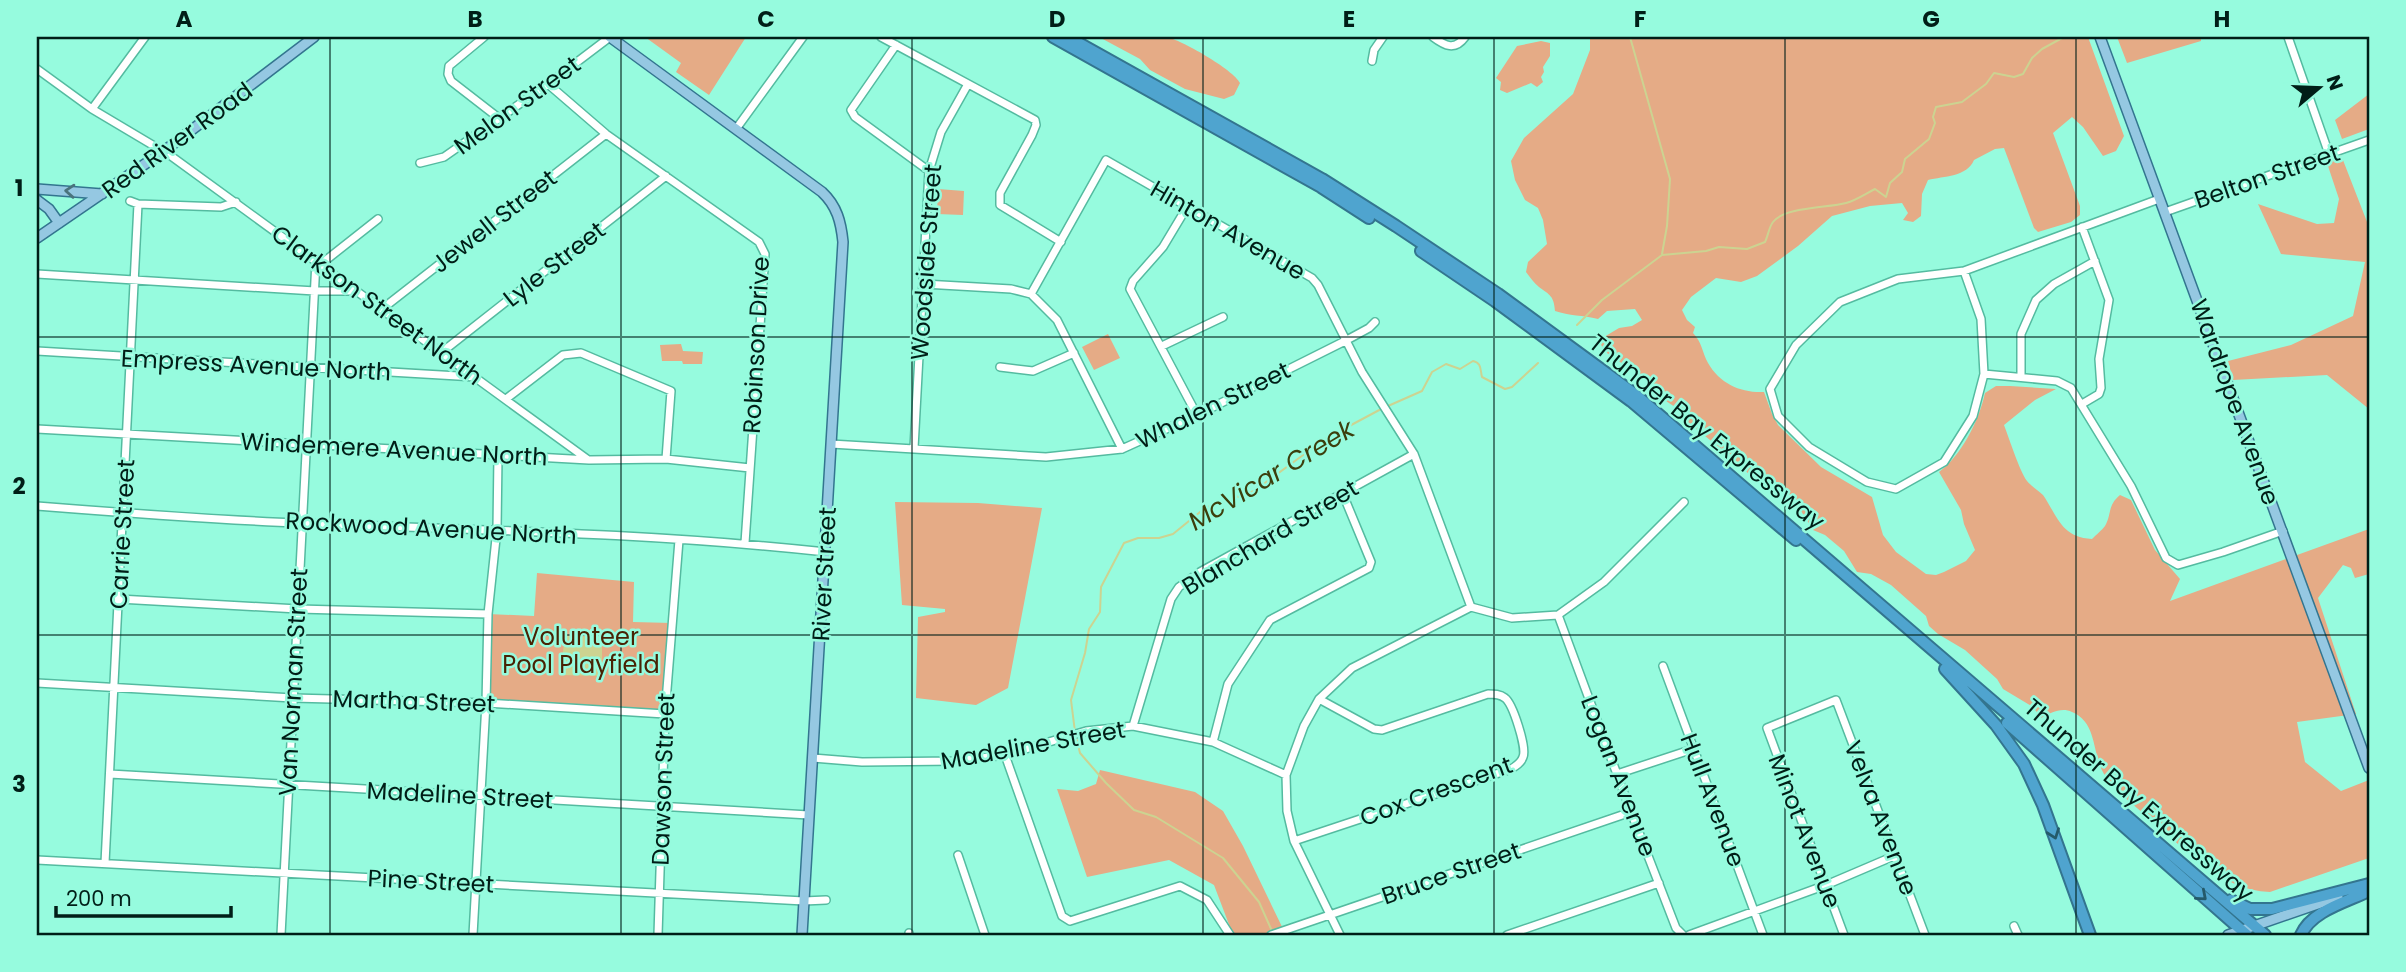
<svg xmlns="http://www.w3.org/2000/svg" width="2406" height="972" font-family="Poppins,sans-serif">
<rect width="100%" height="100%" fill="#96fbde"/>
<path fill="#e5ab86" d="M645 37H746L709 95 676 72 681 63Z
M1099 37C1120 37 1145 34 1166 37 1180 39 1234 70 1240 83L1234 95 1224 99 1185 89 1150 70 1140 59Z
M1590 37H2088L2124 136 2116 151 2103 156 2083 127 2072 117 2053 133 2080 206V215L2071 222 2038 232 2034 228 2004 148 1995 149 1974 160C1967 177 1944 176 1928 180L1922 194 1921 216 1913 222 1903 220 1908 213 1902 203 1870 206 1832 216 1798 246 1757 276 1741 282 1716 278 1691 297 1682 310 1687 320 1695 327 1693 333C1702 342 1702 352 1708 363 1720 384 1741 393 1764 392L1772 414 1778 425 1821 467 1872 497 1883 535 1896 552 1926 574 1936 575 1944 572 1966 561 1975 550 1964 524 1961 510 1939 472C1961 456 1979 421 1985 393L1996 386H2010L2056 389 2035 400 2004 425C2009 438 2020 472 2027 481 2031 486 2038 490 2043 495 2058 517 2061 537 2092 539 2096 535 2102 530 2105 526 2112 514 2107 506 2120 495L2131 500 2155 550 2180 579 2170 601 2369 529V574L2355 578 2351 568 2343 565 2318 598 2356 714 2297 722 2305 762 2341 791 2369 780V858L2270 892C2219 891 2181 844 2144 814 2130 802 2117 792 2106 777 2091 757 2099 723 2072 712 2061 707 2051 713 2041 718L2033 707 2003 689 1997 679 1965 650 1938 634 1929 626 1926 616 1891 585 1871 574 1857 572 1844 551 1825 535 1813 530 1796 503 1767 489 1751 476 1725 452 1685 420 1678 409 1666 401 1647 377 1636 373 1604 351 1599 340 1619 328 1632 326 1642 320 1635 309 1607 311 1598 319C1583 315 1569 316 1555 311 1554 296 1550 295 1539 287 1534 283 1530 277 1526 272L1528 262 1547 244 1543 220 1538 208 1525 200 1515 180 1511 161 1524 138 1573 94 1590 50Z
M2117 37H2201V41L2127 63Z
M1541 41 1550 43V56L1543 67 1544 72 1541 77 1543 82 1537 87 1531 83 1507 93 1500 90 1501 82 1496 78 1517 46Z
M2369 94V129L2342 139 2335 120Z
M2341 155 2369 227V409L2327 375 2233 380 2228 361 2291 345 2353 316 2365 262 2281 254 2258 204 2317 224 2334 223 2339 199 2326 160Z
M938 189 964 191 963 215 937 214Z
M1108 334 1120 358 1094 370 1082 347Z
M681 344 683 351 703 352 702 364H683L682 361H662L660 345Z
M895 502 978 503 1042 508 1008 688 976 705 916 698 918 617 945 612V609L902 605Z
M537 573 634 582 633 622 672 623 665 713 486 703 488 614 534 616Z
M1100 770 1195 792 1223 811 1243 846 1286 935H1233L1214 885 1169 860 1087 877 1057 789 1078 791 1096 784Z"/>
<path fill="#ccd391" d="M565 636 602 637V676L560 675Z"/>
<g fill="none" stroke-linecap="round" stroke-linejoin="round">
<path stroke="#ccd391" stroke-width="2" d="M1630 37 1670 179 1667 226 1662 254
M1577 325 1602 300 1662 255 1706 251 1719 247 1747 249 1765 242C1768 236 1769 227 1773 222 1784 207 1828 208 1846 203 1857 200 1865 194 1875 189L1886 197 1890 183 1902 172 1905 159 1929 139 1935 123 1933 117 1936 107 1962 102 1986 84 1994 73 2014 77 2023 74 2032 58 2042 49 2064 37
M1388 406 1422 391 1432 372 1446 364 1460 369 1473 361C1482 363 1480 370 1482 377L1505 389 1512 387 1538 363
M1075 732 1071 700 1085 653 1089 629 1100 612 1101 587 1124 543 1138 538H1159L1173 534 1205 508 1254 491 1325 439 1383 408
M1076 737 1080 753 1106 783 1134 810 1156 817 1223 858 1259 902 1272 931"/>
<defs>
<path id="minor" d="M484 37 449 66 448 74 451 81 500 119
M881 37 1035 120 1036 125 1032 135 1000 193V205L1061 242
M1433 37C1445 46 1455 51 1465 37
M2288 37 2329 154
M896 45 851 110 855 117 929 171
M1372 61 1374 50 1383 37
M37 69 92 109 171 156 587 459
M548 84 606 134 759 242 765 254 745 543
M92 109 145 37
M736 129 803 37
M420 163 444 157 548 84 610 37
M130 201 138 204 221 207 236 202
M1187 207 1163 247 1133 281 1130 289 1197 415
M2165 212 2369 140
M2082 227 2109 300 2099 359 2101 388 2099 394 2082 404
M321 264 378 219
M1964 271 1981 319 1984 374 1973 416 1944 462 1896 489 1867 482 1809 447 1778 416 1770 389 1796 345 1840 302 1898 279 1964 271 2159 199
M37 274 315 291H356
M924 284 1011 289 1031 294 1057 320 1122 449
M1031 294 1106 160 1312 278 1318 285 1362 372 1414 454 1471 607
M382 309 606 134
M1162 346 1223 317
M37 351 475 377
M442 352 666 176
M1000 367 1033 371 1074 353
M1984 374 2057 381 2071 388 2131 486 2166 558 2178 565 2223 552 2283 531
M2021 377V334L2036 300 2054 284 2095 261
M506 399 563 355 581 353 671 391 666 459
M37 429 589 460 666 459 750 468
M831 444 1046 457 1122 449 1197 415 1345 341 1369 328 1375 322
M914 448 929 171 941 132 968 84
M37 506C125 513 213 520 301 523 476 530 651 533 826 552
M119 599 298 609 488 614
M1558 615 1631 812 1676 928 1683 935
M1558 615 1604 582 1684 502
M1663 666 1763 935
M37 683 293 698 486 703 665 714
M1133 726 1171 599 1179 587 1200 572 1414 454
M1213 742 1228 684 1270 620 1369 568 1371 562 1342 492
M1005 755 1062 916 1070 921 1180 886 1207 900 1230 935
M813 758 862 762 956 761 1005 755 1086 731 1133 726 1213 742 1286 775
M110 774 809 815
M1617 774 1693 749
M1294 841 1511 769C1516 766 1521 763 1523 757 1527 748 1513 704 1505 698 1500 694 1494 694 1488 694L1382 730 1374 729 1319 699
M958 855 985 935
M37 860 804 901 826 900
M105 863 138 204
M2014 926 2018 935
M909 933V935
M281 935 316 261
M473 935 486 703 488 614 497 529 498 456
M658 935 665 714 679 540
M1271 935 1631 812
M1340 935 1294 841 1287 811 1286 775 1304 726 1319 699 1352 668 1471 607 1512 618 1558 615
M1507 935 1659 883
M1689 935 1826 885 1894 856
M1844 935 1767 728 1836 700 1925 935"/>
<path id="major" d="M610 37 822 192C837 206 841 222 843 242L802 935
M2100 37 2369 768
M37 189 102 194
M37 200 49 209 59 223
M37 238 164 151 314 37
M2228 935 2338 897"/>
<path id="highway" d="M1053 37 1321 187 1369 218
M1068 37 1322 179 1396 226 1498 294 1636 395 2265 935
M1421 251 1495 301 1631 401 1796 540
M1945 669 1996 725 2024 764 2043 805 2090 935
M2007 723 2247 935
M2231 900 2250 909H2272L2369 884
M2301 935C2311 911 2346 902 2369 891"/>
</defs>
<use href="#minor" stroke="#54bba0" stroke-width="10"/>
<use href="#major" stroke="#33758f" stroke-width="12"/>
<use href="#highway" stroke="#33758f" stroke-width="14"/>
<use href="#minor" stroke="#fff" stroke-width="7"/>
<use href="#major" stroke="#95c8e2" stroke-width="9"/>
<use href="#highway" stroke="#4fa4cf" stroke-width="10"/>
</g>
<defs><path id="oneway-chevron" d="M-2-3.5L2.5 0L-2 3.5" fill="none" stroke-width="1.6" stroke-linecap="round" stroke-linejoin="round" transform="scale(1.75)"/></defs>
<use stroke="#4a737c" href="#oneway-chevron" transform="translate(70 191) rotate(-176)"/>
<g stroke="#245a6a">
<use href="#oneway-chevron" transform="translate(2054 834) rotate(70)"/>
<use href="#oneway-chevron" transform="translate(2202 896) rotate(41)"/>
</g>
<path fill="none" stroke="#001e17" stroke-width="2" stroke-opacity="0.55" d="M330 37V935M621 37V935M912 37V935M1203 37V935M1494 37V935M1785 37V935M2076 37V935M37 337H2369M37 635H2369"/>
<g text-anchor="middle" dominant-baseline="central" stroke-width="5" stroke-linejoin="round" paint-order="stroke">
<g font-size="24" fill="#001e17" stroke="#96fbde">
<text transform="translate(517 105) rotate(-36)">Melon Street</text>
<text transform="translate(177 140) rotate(-36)">Red River Road</text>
<text transform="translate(2267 176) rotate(-19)">Belton Street</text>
<text transform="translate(494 221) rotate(-38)">Jewell Street</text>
<text transform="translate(1228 230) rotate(30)">Hinton Avenue</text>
<text transform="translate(926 262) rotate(-86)">Woodside Street</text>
<text transform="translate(554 264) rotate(-38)">Lyle Street</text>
<text transform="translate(377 305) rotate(36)">Clarkson Street North</text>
<text transform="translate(756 345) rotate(-87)">Robinson Drive</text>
<text transform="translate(256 365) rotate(3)">Empress Avenue North</text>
<text transform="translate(2235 402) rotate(70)">Wardrope Avenue</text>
<text transform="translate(1213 405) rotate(-26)">Whalen Street</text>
<text transform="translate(1707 432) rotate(39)">Thunder Bay Expressway</text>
<text transform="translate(394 449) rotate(3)">Windemere Avenue North</text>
<text transform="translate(431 528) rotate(3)">Rockwood Avenue North</text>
<text transform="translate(122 534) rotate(-87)">Carrie Street</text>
<text transform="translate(1270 537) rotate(-31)">Blanchard Street</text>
<text transform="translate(824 574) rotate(-87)">River Street</text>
<text transform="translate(293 682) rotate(-87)">Van Norman Street</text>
<text transform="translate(414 701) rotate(2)">Martha Street</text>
<text transform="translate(1033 745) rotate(-10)">Madeline Street</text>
<text transform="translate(1619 776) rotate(69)">Logan Avenue</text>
<text transform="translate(663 779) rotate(-88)">Dawson Street</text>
<text transform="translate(1436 791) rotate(-20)">Cox Crescent</text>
<text transform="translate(460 795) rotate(3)">Madeline Street</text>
<text transform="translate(1713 800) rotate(69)">Hull Avenue</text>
<text transform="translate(2139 800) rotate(41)">Thunder Bay Expressway</text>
<text transform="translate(1881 818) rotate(69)">Velva Avenue</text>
<text transform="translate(1805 831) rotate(69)">Minot Avenue</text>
<text transform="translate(1451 873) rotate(-19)">Bruce Street</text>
<text transform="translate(431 881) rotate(3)">Pine Street</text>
</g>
<g font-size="24" fill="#482204" stroke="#96fbde">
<text x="581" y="636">Volunteer<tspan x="581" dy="28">Pool Playfield</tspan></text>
</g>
<g font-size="26" font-style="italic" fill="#3c3f0d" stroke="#96fbde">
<text transform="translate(1271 475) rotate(-31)">McVicar Creek</text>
</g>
</g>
<rect width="2406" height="972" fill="none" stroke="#96fbde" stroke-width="77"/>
<g transform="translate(2319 88) rotate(71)" stroke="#96fbde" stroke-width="5" paint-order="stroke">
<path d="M0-5L12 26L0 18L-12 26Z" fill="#001e17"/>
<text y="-10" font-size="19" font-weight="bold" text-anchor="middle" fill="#001e17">N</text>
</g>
<path d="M56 906v10h175v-10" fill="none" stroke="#001e17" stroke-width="3.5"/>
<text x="66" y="906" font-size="21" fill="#001e17" stroke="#96fbde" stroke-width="5" paint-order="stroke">200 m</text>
<rect x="38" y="38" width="2330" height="896" fill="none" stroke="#001e17" stroke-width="2.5"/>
<g font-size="23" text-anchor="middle" font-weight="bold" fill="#001e17">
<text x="184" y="27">A</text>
<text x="475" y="27">B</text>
<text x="766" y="27">C</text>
<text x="1057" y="27">D</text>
<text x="1349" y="27">E</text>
<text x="1640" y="27">F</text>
<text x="1931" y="27">G</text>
<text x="2222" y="27">H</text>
<text x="19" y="196">1</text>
<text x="19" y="494">2</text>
<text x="19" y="792">3</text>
</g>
</svg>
